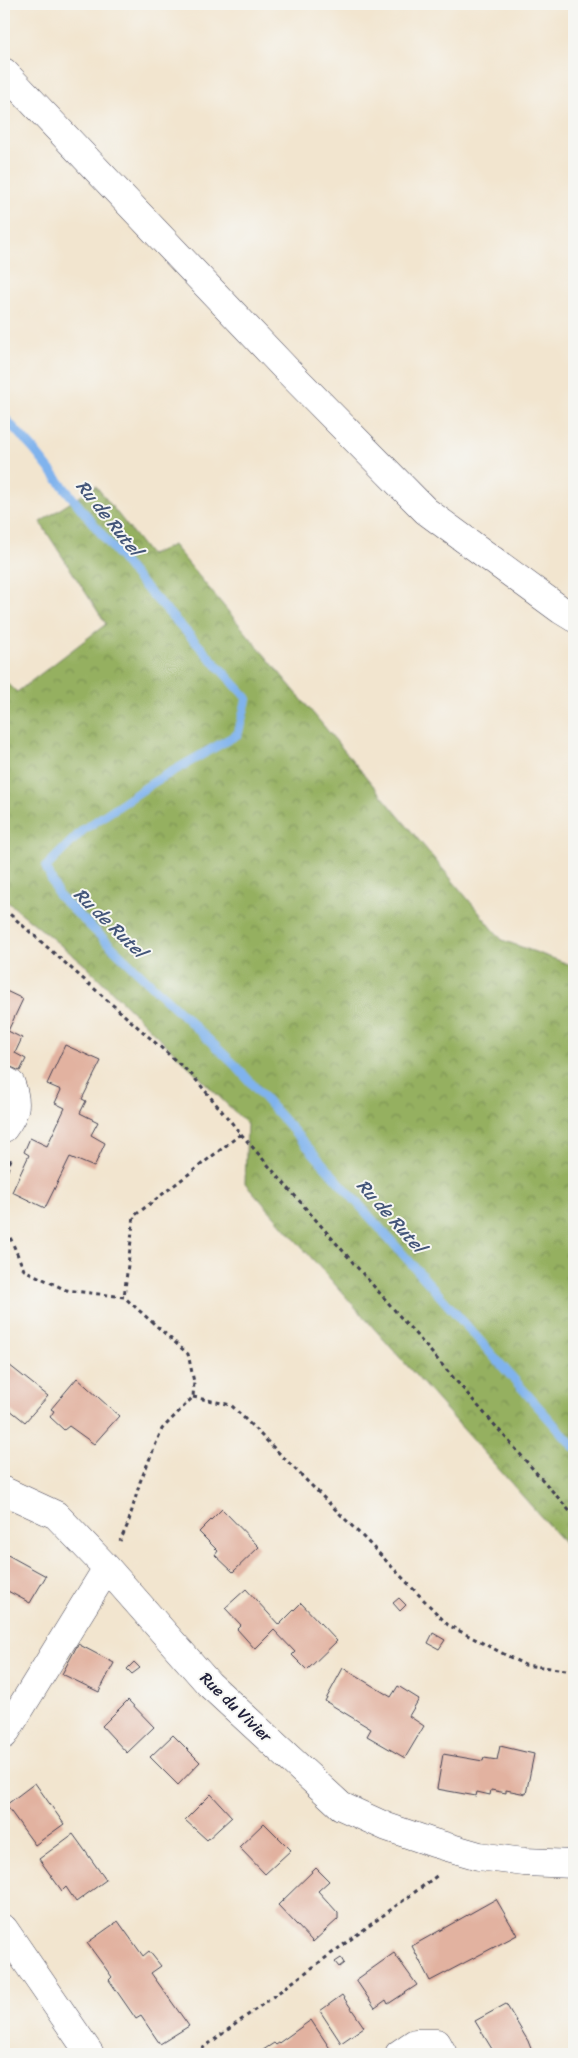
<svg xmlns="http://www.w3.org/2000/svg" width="578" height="2058" font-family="Sriracha,sans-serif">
<defs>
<pattern id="forest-crowns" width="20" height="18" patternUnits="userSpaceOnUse" patternTransform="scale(1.25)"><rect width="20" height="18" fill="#95b061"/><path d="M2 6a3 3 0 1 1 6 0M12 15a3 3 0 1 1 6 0" fill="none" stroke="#798f51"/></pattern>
</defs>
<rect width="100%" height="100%" fill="#f6f6f2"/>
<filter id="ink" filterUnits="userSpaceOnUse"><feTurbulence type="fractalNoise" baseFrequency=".02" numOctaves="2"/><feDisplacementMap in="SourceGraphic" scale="10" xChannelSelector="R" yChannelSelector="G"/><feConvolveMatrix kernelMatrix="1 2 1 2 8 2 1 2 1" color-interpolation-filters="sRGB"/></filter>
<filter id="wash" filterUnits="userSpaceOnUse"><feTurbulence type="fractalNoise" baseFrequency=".0096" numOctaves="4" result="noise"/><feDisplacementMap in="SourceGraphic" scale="20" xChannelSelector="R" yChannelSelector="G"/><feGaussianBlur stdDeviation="1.12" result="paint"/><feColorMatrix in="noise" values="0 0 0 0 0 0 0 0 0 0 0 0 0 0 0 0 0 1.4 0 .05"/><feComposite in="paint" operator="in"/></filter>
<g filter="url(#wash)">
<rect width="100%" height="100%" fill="#f2e5cf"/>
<path fill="url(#forest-crowns)" stroke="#5c694e" d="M96 486 150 555 173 545 502 940 574 966V1554L245 1183 247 1124 85 965 4 899V680L17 692 106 624 40 522Z"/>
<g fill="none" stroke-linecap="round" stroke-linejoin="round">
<path stroke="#80b3ed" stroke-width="9" d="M4 417 34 450 136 577 247 698 238 734 154 782 83 830 46 867 58 895 236 1066 574 1447"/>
</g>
<g id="blocks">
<path fill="#e2b2a0" d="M4 990 23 999 8 1031 22 1038 15 1053 26 1059 20 1071 4 1064Z
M65 1045 101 1061 82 1099 86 1101 80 1113 98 1122 91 1135 105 1143 94 1167 70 1157 45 1208 12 1192 29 1155 24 1152 30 1138 47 1146 65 1108 55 1103 61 1090 47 1084Z
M4 1361 48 1396 25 1422 4 1405Z
M77 1378 119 1416 94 1444 69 1426 64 1430 50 1417 54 1411 51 1409Z
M222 1509 259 1547 233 1572 215 1555 218 1551 199 1532Z
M4 1553 46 1576 30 1603 4 1589Z
M246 1589 279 1625 301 1603 337 1641 307 1670 292 1655 295 1652 274 1630 255 1649 237 1629 241 1625 225 1608Z
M399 1598 406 1605 400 1611 393 1603Z
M433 1633 445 1640 439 1649 428 1643Z
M78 1644 114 1663 99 1692 62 1674Z
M134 1662 140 1668 132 1674 127 1669Z
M343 1668 391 1697 398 1686 419 1699 409 1716 424 1726 405 1758 367 1736 371 1729 325 1701Z
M128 1700 154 1727 127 1753 102 1726Z
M173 1735 200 1762 178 1785 150 1757Z
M500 1746 534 1754 526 1794 506 1790V1793L491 1790 490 1795 477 1792 476 1796 437 1789 443 1754 483 1761 484 1758 497 1760Z
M35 1783 64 1824 35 1845 6 1805Z
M211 1794 232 1817 207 1840 185 1820Z
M264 1823 291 1850 265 1874 239 1847Z
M73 1834 106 1880 76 1902 66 1887 62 1891 39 1859Z
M316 1868 329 1881 318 1891 338 1913V1919L313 1942 278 1905Z
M496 1899 517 1935 430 1981 412 1946Z
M118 1921 143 1956 149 1951 161 1966 151 1973 189 2026 160 2044 141 2016 136 2019 109 1980 112 1977 87 1943Z
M394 1953 417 1985 388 2004 386 2000 375 2008 356 1980Z
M341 1958 344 1963 339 1967 335 1962Z
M342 1995 364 2027 341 2043 320 2011Z
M506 2004 528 2041 533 2054H495L475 2021Z
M311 2020 331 2050 324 2054H257L274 2043 276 2045Z"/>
</g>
</g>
<g filter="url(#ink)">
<use href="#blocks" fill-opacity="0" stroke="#413f51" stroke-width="1"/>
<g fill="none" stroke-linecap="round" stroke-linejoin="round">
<defs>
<path id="minor" d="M4 72 286 369 426 511 561 610 574 618
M4 1080 11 1084C18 1104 16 1112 4 1128
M4 1491 56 1515 107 1568 209 1684 341 1806 387 1827 434 1843 479 1856 524 1862 574 1864
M4 1735 107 1568
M4 1929 90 2054
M399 2054 415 2043H437L443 2054"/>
</defs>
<use href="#minor" stroke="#413f51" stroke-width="29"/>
<path stroke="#413f51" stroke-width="3" stroke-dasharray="4 4" stroke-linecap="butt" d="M4 909 192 1075 241 1134 134 1216 124 1297
M241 1134 574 1516
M4 1178 11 1159 10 1156
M4 1223 24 1270 66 1290 124 1297 188 1354 194 1382 193 1397 162 1429 140 1482 128 1524 120 1541
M193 1397 231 1405 367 1541 448 1625 525 1665 574 1671
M195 2054 438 1875"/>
<use href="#minor" stroke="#fff" stroke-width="28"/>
</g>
</g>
<g text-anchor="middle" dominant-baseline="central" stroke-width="4" stroke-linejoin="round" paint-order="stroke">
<g font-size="16" fill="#22223b" stroke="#f6f6f2">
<text transform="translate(236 1707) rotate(44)">Rue du Vivier</text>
</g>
<g font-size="18" font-style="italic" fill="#435579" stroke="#f6f6f2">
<text transform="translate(109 518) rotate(51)">Ru de Rutel</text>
<text transform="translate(110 923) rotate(44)">Ru de Rutel</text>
<text transform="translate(391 1216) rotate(48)">Ru de Rutel</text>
</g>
</g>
<rect width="578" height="2058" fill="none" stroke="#f6f6f2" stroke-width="20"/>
</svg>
